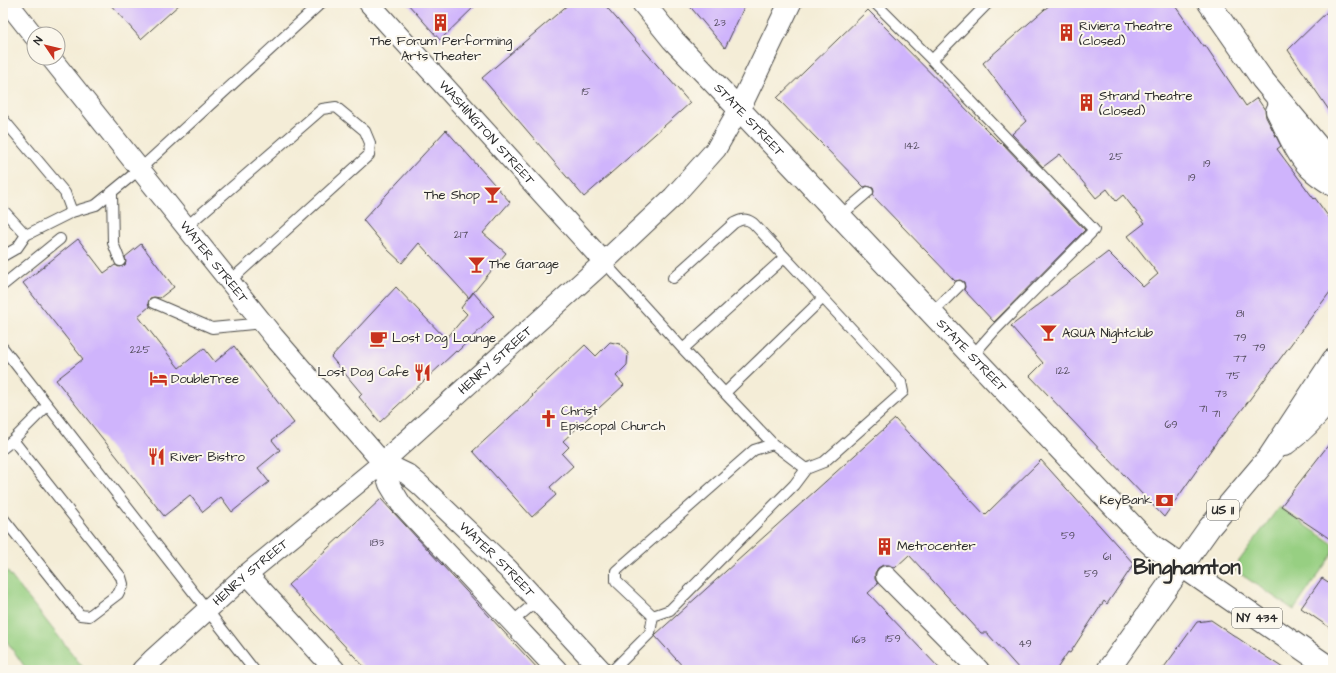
<svg xmlns="http://www.w3.org/2000/svg" width="1336" height="673" font-family="'Architects Daughter',sans-serif">
<rect width="100%" height="100%" fill="#fbf7ec"/>
<filter id="ink" filterUnits="userSpaceOnUse"><feTurbulence type="fractalNoise" baseFrequency=".025" numOctaves="2"/><feDisplacementMap in="SourceGraphic" scale="8" xChannelSelector="R" yChannelSelector="G"/><feConvolveMatrix kernelMatrix="1 2 1 2 8 2 1 2 1" color-interpolation-filters="sRGB"/></filter>
<filter id="wash" filterUnits="userSpaceOnUse"><feTurbulence type="fractalNoise" baseFrequency=".012" numOctaves="4" result="noise"/><feDisplacementMap in="SourceGraphic" scale="16" xChannelSelector="R" yChannelSelector="G"/><feGaussianBlur stdDeviation="0.9" result="paint"/><feColorMatrix in="noise" values="0 0 0 0 0 0 0 0 0 0 0 0 0 0 0 0 0 1.4 0 .05"/><feComposite in="paint" operator="in"/></filter>
<g filter="url(#wash)">
<rect width="100%" height="100%" fill="#f4edd7"/>
<path fill="#97cf82" stroke="#617d56" d="M1279 507 1333 544V553L1294 610 1233 569Z
M3 566 85 670H27L3 636Z"/>
<g id="blocks">
<path fill="#cfb4fc" d="M109 3H181L141 39Z
M407 3H478L440 40Z
M570 3H603L690 103 584 197 482 78Z
M687 3H746L725 48Z
M1052 3H1173L1203 46 1205 45 1246 106 1257 98 1265 110 1266 117 1281 146 1277 149 1314 199 1315 198 1333 223V288L1244 407 1221 437H1220L1164 517 1030 376 1043 363 1011 326 1108 252 1143 287 1158 274 1128 236 1145 223 1123 195 1116 201 1107 189 1096 198 1060 154 1043 167 1012 134 1026 121 983 63Z
M1333 6V116L1288 50Z
M868 10 1001 144 1002 143 1085 230 994 322 964 290 965 287 964 282 960 280 955 281 873 196 874 191 873 188 867 186 864 187 777 98Z
M446 130 510 202 483 233 506 253 469 298 419 243 402 263 388 250 363 220Z
M78 239 104 273 115 265 119 267 125 265 126 262 125 257 141 244 174 287 160 298 154 297 150 298 148 303 149 307 138 316 179 368 204 348 215 362 234 346 294 423 272 440 280 450 258 468 269 482 232 512 221 497 203 512 190 495 164 516 56 380 83 359 23 283Z
M396 287 446 339 467 314 461 308 473 292 494 316 457 352 456 351 380 422 359 397 362 394 331 357Z
M610 342 620 344 628 353 627 365 616 376 624 385 563 441 569 447 562 454 573 466 550 487 556 495 532 517 473 451 533 396 532 395 585 345 596 356Z
M895 419 985 515 1041 460 1134 564 1107 604 1104 601 1070 653 1068 652 1056 670H1020L987 633H981L909 555 895 568 889 565H883L878 568 875 573V579L878 584 868 593 941 670H686L655 636 656 634Z
M1333 439V541L1281 506Z
M381 499 539 670H367L288 585Z
M1322 578 1333 585V630L1301 608Z
M1211 620 1251 647 1286 670H1162L1197 622Z"/>
</g>
</g>
<g filter="url(#ink)">
<use href="#blocks" fill-opacity="0" stroke="#494845" stroke-width="1"/>
<g fill="none" stroke-linecap="round" stroke-linejoin="round">
<defs>
<path id="lane" d="M875 3 932 60 1094 230 995 330 972 356
M932 60 988 3
M3 119 65 193 72 212
M112 193 113 243 120 261
M3 210 26 235 72 212 96 205 140 169 321 3
M840 216 868 192
M186 227 322 109 336 107 365 131 370 143 369 155 230 281
M3 256 17 248 26 235
M604 262 683 349 773 444 806 469 824 462 903 392 901 382 823 298 725 393
M673 278 734 223C742 219 745 218 753 223L823 298
M3 285 60 239
M154 303 212 328 264 323
M932 313 959 286
M3 348 254 670
M683 349 785 257
M773 444 754 450 616 571V581L653 616 670 610 794 485 806 469
M3 448 13 440 47 406
M3 518 80 615 89 616 118 594 123 584 121 577 13 440
M512 622 537 601
M613 670 650 633 653 616"/>
<g id="street">
<path d="M8 3 34 36"/>
<path id="s1" d="M369 3 604 262"/>
<path id="s2" d="M51 58 274 337 382 462 389 484 401 504 557 670"/>
<path id="s3" d="M382 462 407 474 420 485 508 569 601 670"/>
<path d="M247 574 335 670"/>
<path d="M886 576 979 670"/>
<path id="s4" d="M142 670 152 660 247 574 375 469 604 262 673 197 716 149 739 109"/>
</g>
<g id="secondary">
<path id="s5" d="M643 3 673 40 739 109 1142 536 1153 546 1182 566"/>
<path d="M1209 3 1262 79 1321 150 1333 161"/>
<path d="M739 109 790 3"/>
<path d="M1277 111C1287 130 1295 152 1310 168 1317 175 1325 180 1333 185"/>
</g>
<path id="primary" d="M1284 445C1304 431 1318 415 1333 395
M1182 566 1333 670
M1108 670 1209 528 1269 457 1333 360"/>
</defs>
<use href="#lane" stroke="#494845" stroke-width="12"/>
<use href="#street" stroke="#494845" stroke-width="22"/>
<use href="#secondary" stroke="#494845" stroke-width="24"/>
<use href="#primary" stroke="#494845" stroke-width="24"/>
<use href="#lane" stroke="#fff" stroke-width="10"/>
<use href="#street" stroke="#fff" stroke-width="20"/>
<use href="#secondary" stroke="#fff" stroke-width="22"/>
<use href="#primary" stroke="#fff" stroke-width="22"/>
</g>
</g>
<defs>
<symbol id="building-bare" viewBox="-9 -9 18 18"><path d="M-4-6H4V6H1V3H-1V6H-4ZM-2.5-4.3h1.7v1.8h-1.7ZM.8-4.3h1.7v1.8H.8ZM-2.5-1h1.7V.8h-1.7ZM.8-1h1.7V.8H.8Z" fill="#c8321e" stroke="#fbf7ec" stroke-width="2.5" paint-order="stroke"/></symbol>
<symbol id="bar-bare" viewBox="-9 -9 18 18"><path d="M-6-5H6L.8 .8V4.5H3.5V6h-7V4.5H-.8V.8Z" fill="#c8321e" stroke="#fbf7ec" stroke-width="2.5" paint-order="stroke"/></symbol>
<symbol id="cafe-bare" viewBox="-9 -9 18 18"><path d="M-5.5-4.5H6V0H3Q3 3.5 0 3.5H-2.5Q-5.5 3.5-5.5 0ZM3-3.2v2h1.7v-2ZM-6 4.5H4V6H-6Z" fill="#c8321e" stroke="#fbf7ec" stroke-width="2.5" paint-order="stroke"/></symbol>
<symbol id="restaurant-bare" viewBox="-9 -9 18 18"><path d="M-5-6h1v4h1v-4h1v4h1v-4h1v5L-1.5 .5V6h-2V.5L-5-1ZM5-6V6H3V1.5H1.5Q1.5-4 5-6Z" fill="#c8321e" stroke="#fbf7ec" stroke-width="2.5" paint-order="stroke"/></symbol>
<symbol id="hotel-bare" viewBox="-9 -9 18 18"><path d="M-6-4.5h1.5V1H6V5H4.5V3h-9V5H-6ZM-4 0a1.8 1.8 0 1 1 3.6 0ZM.5 0V-2.5h3Q6-2.5 6 0Z" fill="#c8321e" stroke="#fbf7ec" stroke-width="2.5" paint-order="stroke"/></symbol>
<symbol id="church-bare" viewBox="-9 -9 18 18"><path d="M-1.2-6h2.4v3.5h3.3v2.4h-3.3V6h-2.4V-.1h-3.3v-2.4h3.3Z" fill="#c8321e" stroke="#fbf7ec" stroke-width="2.5" paint-order="stroke"/></symbol>
<symbol id="bank-bare" viewBox="-9 -9 18 18"><path d="M-6-4H6V4H-6ZM0-2.3a2.3 2.3 0 1 0 0 4.6a2.3 2.3 0 1 0 0-4.6Z" fill="#c8321e" stroke="#fbf7ec" stroke-width="2.5" paint-order="stroke"/></symbol>
</defs>
<g fill-rule="evenodd">
<use href="#building-bare" x="428" y="10" width="25" height="25"/>
<use href="#building-bare" x="1054" y="20" width="25" height="25"/>
<use href="#building-bare" x="1074" y="90" width="25" height="25"/>
<use href="#bar-bare" x="480" y="182" width="25" height="25"/>
<use href="#bar-bare" x="464" y="252" width="25" height="25"/>
<use href="#bar-bare" x="1036" y="320" width="25" height="25"/>
<use href="#cafe-bare" x="366" y="326" width="25" height="25"/>
<use href="#restaurant-bare" x="410" y="360" width="25" height="25"/>
<use href="#hotel-bare" x="146" y="366" width="25" height="25"/>
<use href="#church-bare" x="536" y="406" width="25" height="25"/>
<use href="#restaurant-bare" x="144" y="444" width="25" height="25"/>
<use href="#bank-bare" x="1152" y="488" width="25" height="25"/>
<use href="#building-bare" x="872" y="534" width="25" height="25"/>
</g>
<g text-anchor="middle" dominant-baseline="central" stroke-width="4" stroke-linejoin="round" paint-order="stroke">
<g font-size="11" fill="#544d5f">
<text x="720" y="22">23</text>
<text x="586" y="91">15</text>
<text x="912" y="145">142</text>
<text x="1116" y="156">25</text>
<text x="1207" y="163">19</text>
<text x="1192" y="177">19</text>
<text x="461" y="234">217</text>
<text x="1240" y="313">81</text>
<text x="1240" y="337">79</text>
<text x="1259" y="347">79</text>
<text x="140" y="349">225</text>
<text x="1240" y="358">77</text>
<text x="1063" y="370">122</text>
<text x="1233" y="375">75</text>
<text x="1221" y="393">73</text>
<text x="1203" y="408">71</text>
<text x="1216" y="413">71</text>
<text x="1171" y="424">69</text>
<text x="1068" y="535">59</text>
<text x="377" y="542">183</text>
<text x="1107" y="556">61</text>
<text x="1091" y="573">59</text>
<text x="893" y="638">159</text>
<text x="859" y="639">163</text>
<text x="1025" y="643">49</text>
</g>
<g fill="#fbf7ec" stroke="#696865" stroke-width="1">
<rect x="1207" y="500" width="32" height="20" rx="3"/>
<rect x="1232" y="608" width="50" height="20" rx="3"/>
</g>
<g font-size="12" font-weight="bold" fill="#2b2b2b">
<text x="1223" y="510">US 11</text>
<text x="1257" y="618">NY 434</text>
</g>
<g font-size="13" fill="#2b2b2b" stroke="#fbf7ec" text-anchor="start">
<text x="1079" y="26">Riviera Theatre<tspan x="1079" dy="15">(closed)</tspan></text>
<text x="441" y="41" text-anchor="middle">The Forum Performing<tspan x="441" dy="15">Arts Theater</tspan></text>
<text x="1099" y="96">Strand Theatre<tspan x="1099" dy="15">(closed)</tspan></text>
<text x="480" y="195" text-anchor="end">The Shop</text>
<text x="489" y="264">The Garage</text>
<text x="1062" y="333">AQUA Nightclub</text>
<text x="392" y="338">Lost Dog Lounge</text>
<text x="409" y="372" text-anchor="end">Lost Dog Cafe</text>
<text x="171" y="379">DoubleTree</text>
<text x="561" y="411">Christ<tspan x="561" dy="15">Episcopal Church</tspan></text>
<text x="170" y="457">River Bistro</text>
<text x="1152" y="500" text-anchor="end">KeyBank</text>
<text x="897" y="546">Metrocenter</text>
</g>
<g font-size="13" fill="#2b2b2b" stroke="#fbf7ec">
<text stroke="none"><textPath href="#s5" startOffset="158">STATE STREET</textPath></text>
<text stroke="none"><textPath href="#s1" startOffset="175">WASHINGTON STREET</textPath></text>
<text stroke="none"><textPath href="#s2" startOffset="261">WATER STREET</textPath></text>
<text stroke="none"><textPath href="#s5" startOffset="482">STATE STREET</textPath></text>
<text stroke="none"><textPath href="#s4" startOffset="470">HENRY STREET</textPath></text>
<text stroke="none"><textPath href="#s3" startOffset="152">WATER STREET</textPath></text>
<text stroke="none"><textPath href="#s4" startOffset="146">HENRY STREET</textPath></text>
</g>
<g font-size="21" font-weight="bold" fill="#2b2b2b" stroke="#fbf7ec">
<text x="1187" y="567">Binghamton</text>
</g>
</g>
<rect width="1336" height="673" fill="none" stroke="#fbf7ec" stroke-width="16"/>
<g transform="translate(46 46) rotate(305)"><circle r="19" fill="#fbf7ec" stroke="#a8a59f"/>
<path d="M0-3L7 15L0 10L-7 15Z" fill="#c8321e"/>
<text y="-6" font-size="11" font-weight="bold" text-anchor="middle" fill="#2b2b2b">N</text>
</g>
</svg>
